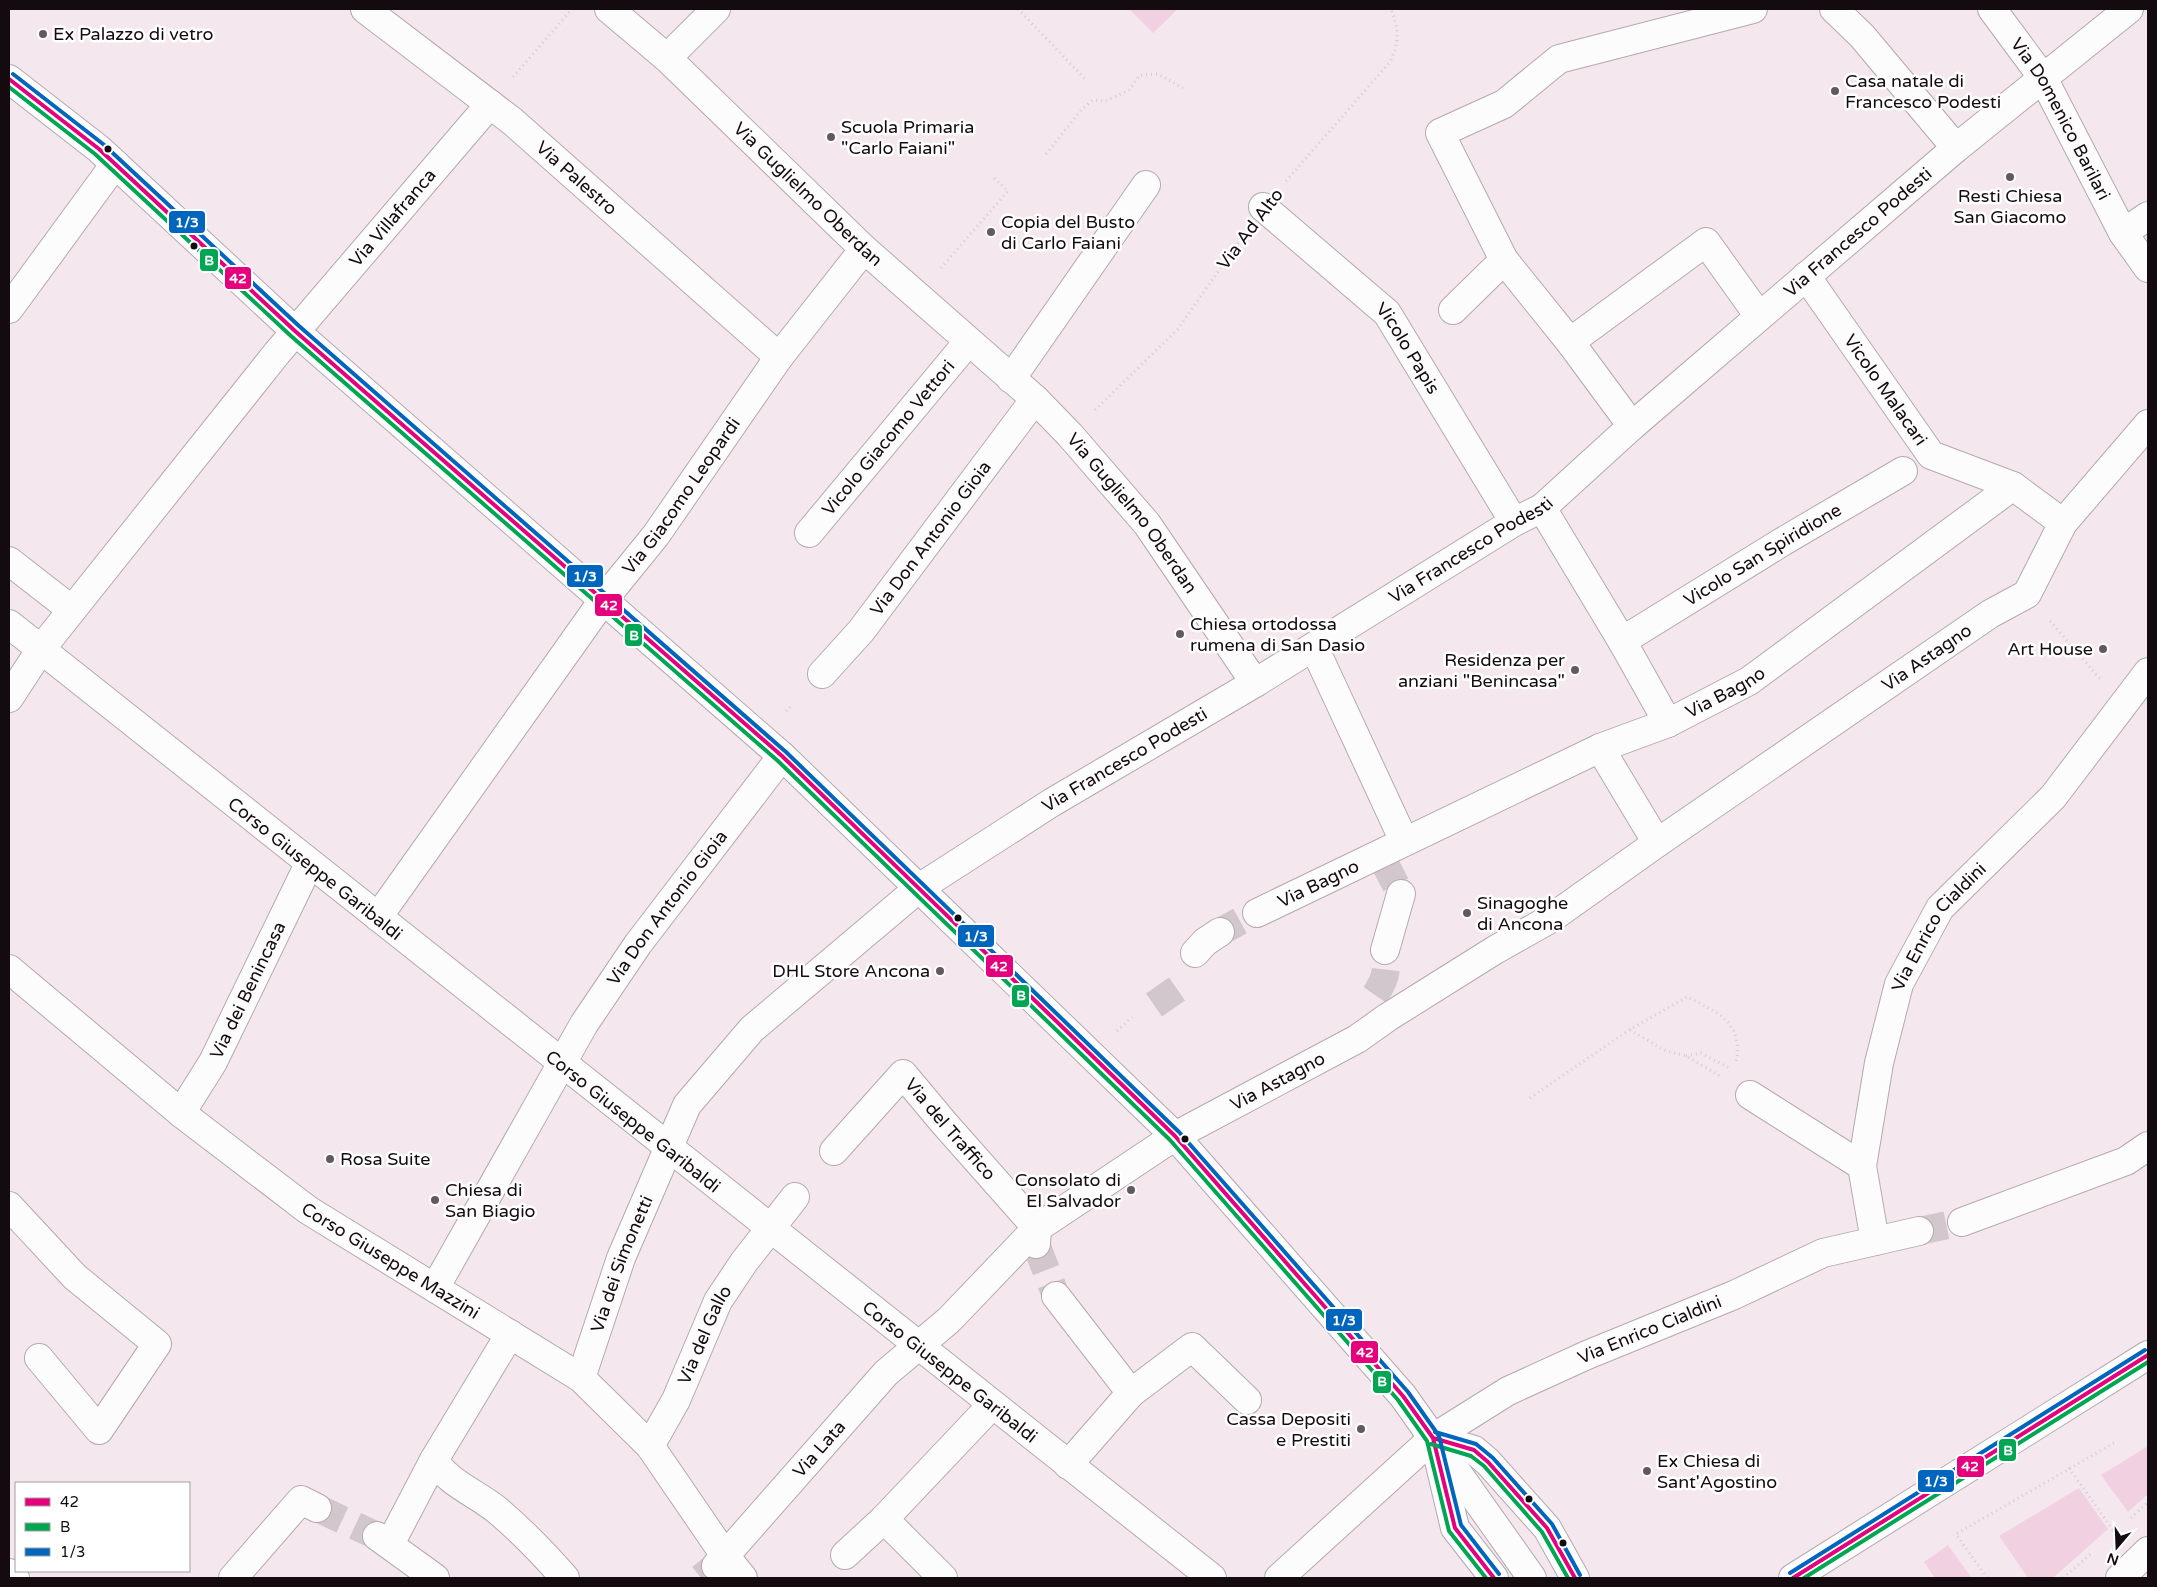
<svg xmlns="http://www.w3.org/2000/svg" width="2157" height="1587" font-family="'Varela Round',sans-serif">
<rect width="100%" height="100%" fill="#f4e8ee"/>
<path fill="#f1d1e1" d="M1129 9H1178L1153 33Z
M2148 1446V1494L2128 1512 2101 1475Z
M2079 1488 2108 1529 2053 1578H2028L1999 1536Z
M1948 1545 1971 1577 1969 1578H1935L1924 1562Z"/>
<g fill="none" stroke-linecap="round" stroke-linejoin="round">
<path stroke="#d2c7cd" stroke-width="28" stroke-dasharray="28 14" stroke-linecap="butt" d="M1383 860 1397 887
M1220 932 1240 921
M1375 995C1386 979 1388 969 1385 950
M1154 1005 1187 982
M1919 1231 1962 1222
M1036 1244 1056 1296
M317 1508 377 1536
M701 1578 716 1566"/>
<defs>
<g id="minor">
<path id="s1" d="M365 9 512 121 779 357"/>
<path id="s2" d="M609 9 667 58 864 249 1035 399 1070 435 1147 524 1255 683"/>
<path d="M1753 9 1559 59 1504 104 1440 133 1504 260 1570 342 1706 242 1759 316"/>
<path d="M1834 9 1862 36 1956 148"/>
<path id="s3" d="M1992 9 2043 78 2123 233 2148 268"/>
<path d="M667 58 716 9"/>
<path d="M9 79 99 149 295 331 782 756 1175 1136 1403 1396 1532 1578"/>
<path id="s4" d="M1263 207 1387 313 1514 522"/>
<path d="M2123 233 2148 216"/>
<path id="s5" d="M1806 276 1931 455 2013 486 2063 523"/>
<path d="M9 309 115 164"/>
<path d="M1453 310 1504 260"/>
<path d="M1570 342 1632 426"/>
<path d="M1011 379 1146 185"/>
<path d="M1542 508 1622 641 1668 723"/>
<path id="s6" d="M809 533 968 342"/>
<path d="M9 561 72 610"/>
<path id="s7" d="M9 624C408 944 809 1262 1212 1578"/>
<path id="s8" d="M1622 641 1782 542 1903 471"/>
<path d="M1314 647 1404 841"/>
<path id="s9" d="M822 674 861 631 1035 399"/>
<path id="s10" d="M9 698 41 649 277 353 490 104"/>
<path d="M1600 748 1657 843"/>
<path id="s11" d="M1257 913 1600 748 1668 723 1749 681 2013 486"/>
<path id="s12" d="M378 917 604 599 656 535 779 357 864 249"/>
<path d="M1385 950 1401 894"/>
<path d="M1195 953 1205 942 1220 932"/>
<path id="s13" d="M9 969 181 1113 308 1210 581 1378 650 1446 726 1557 743 1578"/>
<path d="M1750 1095 1862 1166"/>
<path id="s14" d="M181 1113 213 1062 309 864"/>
<path id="s15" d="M834 1151 903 1074 944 1123 1037 1228 1036 1244"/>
<path d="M9 1206 75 1277 157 1344 99 1430 39 1358"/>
<path d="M1962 1222 2126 1161 2148 1146"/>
<path id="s16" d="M1875 1241 1862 1166 1879 1063 1899 984 1940 908 2053 797 2148 672"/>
<path id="s17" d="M435 1288 584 1024 638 944 782 756"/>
<path d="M1056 1296 1131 1393 1068 1465"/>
<path id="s18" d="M581 1378 621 1258 687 1105 752 1029 919 888 1051 803 1255 683 1514 522 1542 508 1632 426 1956 148 2129 9"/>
<path d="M1131 1393 1192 1347 1247 1400"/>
<path d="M1433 1438 1474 1450 1488 1462 1547 1528 1575 1578"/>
<path id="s19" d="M650 1446 676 1400 718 1301 744 1262 795 1197"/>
<path d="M1437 1452 1455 1528 1494 1578"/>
<path d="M434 1460C448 1483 476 1493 497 1510 522 1531 544 1554 565 1578"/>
<path d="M377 1536 435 1578"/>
<path d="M390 1544 434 1460 510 1334"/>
<path d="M845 1555 884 1519"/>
<path id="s20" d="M716 1566 886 1373 949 1320 1037 1228 1175 1136 1357 1039 1388 1017 1495 950 1550 919 1657 843 1990 614 2027 594 2063 523 2148 424"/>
<path d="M9 1573 15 1578"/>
<path d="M233 1578 301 1500 317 1508"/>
<path d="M943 1578 884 1519 991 1406"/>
<path id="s21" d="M1279 1578 1433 1438 1508 1391 1587 1355 1734 1295 1823 1253 1919 1231"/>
<path d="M1793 1578 2148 1355"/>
<path d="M2120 1578 2148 1551"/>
</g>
</defs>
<use href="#minor" stroke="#b3a9ae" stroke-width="30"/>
<path stroke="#d0cdcf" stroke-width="3" stroke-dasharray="1 4" stroke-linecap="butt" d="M1018 9 1086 80
M513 77 572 9
M1046 154 1082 109 1093 100 1106 101 1129 90 1140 75 1158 74 1183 88
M1286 181 1390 62C1400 40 1399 31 1391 9
M941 268 1008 191 994 178
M1095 410 1178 329 1242 237
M2050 621 2100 679
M786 711 792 705
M1630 1030 1666 1051 1686 1056 1722 1077
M1117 1031 1132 1017
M1686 1056 1701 1053 1729 1068
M1530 1098 1629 1030 1687 997C1718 1012 1744 1023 1736 1063
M2069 1468 2115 1533
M2131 1518 2148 1502
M1987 1578 1956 1534 2114 1443
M2063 1578 2093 1552"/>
<use href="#minor" stroke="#fdfcfc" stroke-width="28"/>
<defs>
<path id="bus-1" d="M9 79 99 149 295 331 782 756 1175 1136 1403 1396 1433 1438 1455 1528 1494 1578
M1433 1438 1474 1450 1488 1462 1547 1528 1575 1578
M1793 1578 2148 1355"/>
<path id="bus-2" d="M9 87 95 154 291 336 778 761 1170 1140 1398 1400 1427 1441 1449 1531 1486 1578
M1431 1444 1471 1456 1484 1466 1542 1532 1568 1578
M1804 1578 2148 1362"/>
<path id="bus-3" d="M13 74 103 144 299 326 786 752 1179 1132 1408 1392 1439 1436 1461 1525 1499 1574
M1435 1432 1476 1444 1493 1458 1552 1524 1580 1575
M1790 1573 2145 1350"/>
</defs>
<use href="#bus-1" stroke="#fff" stroke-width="8"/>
<use href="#bus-2" stroke="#fff" stroke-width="8"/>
<use href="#bus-3" stroke="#fff" stroke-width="8"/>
<use href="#bus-1" stroke="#e5007d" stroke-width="4"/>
<use href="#bus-2" stroke="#00a651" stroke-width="4"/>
<use href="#bus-3" stroke="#0065bd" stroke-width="4"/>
</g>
<g fill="#62585d" stroke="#fff" stroke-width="2">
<circle cx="43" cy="34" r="5"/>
<circle cx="1835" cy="91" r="5"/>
<circle cx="831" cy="137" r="5"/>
<circle cx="2010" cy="177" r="5"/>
<circle cx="991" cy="232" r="5"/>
<circle cx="1180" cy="634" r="5"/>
<circle cx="2103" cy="649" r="5"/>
<circle cx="1575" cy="670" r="5"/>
<circle cx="1467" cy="913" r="5"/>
<circle cx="940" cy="971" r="5"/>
<circle cx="330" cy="1159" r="5"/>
<circle cx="1131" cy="1190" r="5"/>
<circle cx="435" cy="1200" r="5"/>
<circle cx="1361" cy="1429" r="5"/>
<circle cx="1647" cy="1471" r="5"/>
</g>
<g fill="#130b0f" stroke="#fff" stroke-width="2">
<circle cx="108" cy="149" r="4.5"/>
<circle cx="194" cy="246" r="4.5"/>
<circle cx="958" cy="918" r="4.5"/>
<circle cx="1185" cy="1139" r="4.5"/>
<circle cx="1529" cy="1499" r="4.5"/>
<circle cx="1563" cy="1543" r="4.5"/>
</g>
<g text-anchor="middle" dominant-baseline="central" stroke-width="5" stroke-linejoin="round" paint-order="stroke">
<g font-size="18" fill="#130b0f" stroke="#fff" text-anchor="start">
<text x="53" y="34">Ex Palazzo di vetro</text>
<text x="1845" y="81">Casa natale di<tspan x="1845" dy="21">Francesco Podesti</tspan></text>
<text x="841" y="127">Scuola Primaria<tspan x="841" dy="21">"Carlo Faiani"</tspan></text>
<text x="2010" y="196" text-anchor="middle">Resti Chiesa<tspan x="2010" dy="21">San Giacomo</tspan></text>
<text x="1001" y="222">Copia del Busto<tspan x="1001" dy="21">di Carlo Faiani</tspan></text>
<text x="1190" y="624">Chiesa ortodossa<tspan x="1190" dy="21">rumena di San Dasio</tspan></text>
<text x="2093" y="649" text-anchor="end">Art House</text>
<text x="1565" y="660" text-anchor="end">Residenza per<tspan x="1565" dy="21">anziani "Benincasa"</tspan></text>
<text x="1477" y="903">Sinagoghe<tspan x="1477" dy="21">di Ancona</tspan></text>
<text x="930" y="971" text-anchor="end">DHL Store Ancona</text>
<text x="340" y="1159">Rosa Suite</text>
<text x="1121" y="1180" text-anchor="end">Consolato di<tspan x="1121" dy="21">El Salvador</tspan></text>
<text x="445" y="1190">Chiesa di<tspan x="445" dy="21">San Biagio</tspan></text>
<text x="1351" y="1419" text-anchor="end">Cassa Depositi<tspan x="1351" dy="21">e Prestiti</tspan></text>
<text x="1657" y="1461">Ex Chiesa di<tspan x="1657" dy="21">Sant'Agostino</tspan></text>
</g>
<g font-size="18" fill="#130b0f" stroke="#fff">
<text stroke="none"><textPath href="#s3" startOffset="130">Via Domenico Barilari</textPath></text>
<text stroke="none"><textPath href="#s1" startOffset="271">Via Palestro</textPath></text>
<text stroke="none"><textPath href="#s2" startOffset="272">Via Guglielmo Oberdan</textPath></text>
<text stroke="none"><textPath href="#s10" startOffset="615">Via Villafranca</textPath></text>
<text transform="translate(1250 229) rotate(-53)">Via Ad Alto</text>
<text stroke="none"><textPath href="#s18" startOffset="1761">Via Francesco Podesti</textPath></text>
<text stroke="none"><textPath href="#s4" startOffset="204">Vicolo Papis</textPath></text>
<text stroke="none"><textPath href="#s5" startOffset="139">Vicolo Malacari</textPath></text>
<text stroke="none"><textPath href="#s6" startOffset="124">Vicolo Giacomo Vettori</textPath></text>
<text stroke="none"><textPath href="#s12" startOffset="519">Via Giacomo Leopardi</textPath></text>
<text stroke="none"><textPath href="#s2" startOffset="728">Via Guglielmo Oberdan</textPath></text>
<text stroke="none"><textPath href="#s9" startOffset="174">Via Don Antonio Gioia</textPath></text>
<text stroke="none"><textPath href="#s18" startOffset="1259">Via Francesco Podesti</textPath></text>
<text stroke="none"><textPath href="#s8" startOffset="165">Vicolo San Spiridione</textPath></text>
<text stroke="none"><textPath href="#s20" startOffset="1525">Via Astagno</textPath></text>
<text stroke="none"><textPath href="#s11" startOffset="518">Via Bagno</textPath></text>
<text stroke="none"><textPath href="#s18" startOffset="854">Via Francesco Podesti</textPath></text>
<text stroke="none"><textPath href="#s7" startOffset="392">Corso Giuseppe Garibaldi</textPath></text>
<text stroke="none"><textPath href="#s11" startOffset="68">Via Bagno</textPath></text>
<text stroke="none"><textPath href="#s17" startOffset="446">Via Don Antonio Gioia</textPath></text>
<text stroke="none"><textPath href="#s16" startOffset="332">Via Enrico Cialdini</textPath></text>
<text stroke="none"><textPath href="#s14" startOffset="140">Via dei Benincasa</textPath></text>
<text stroke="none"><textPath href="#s20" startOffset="749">Via Astagno</textPath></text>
<text stroke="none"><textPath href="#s7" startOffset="798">Corso Giuseppe Garibaldi</textPath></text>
<text stroke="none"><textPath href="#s15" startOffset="176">Via del Traffico</textPath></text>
<text stroke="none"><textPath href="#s13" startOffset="481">Corso Giuseppe Mazzini</textPath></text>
<text stroke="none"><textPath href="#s18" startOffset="121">Via dei Simonetti</textPath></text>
<text stroke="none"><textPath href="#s21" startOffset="451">Via Enrico Cialdini</textPath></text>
<text stroke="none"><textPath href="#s19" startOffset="124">Via del Gallo</textPath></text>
<text stroke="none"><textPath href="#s7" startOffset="1202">Corso Giuseppe Garibaldi</textPath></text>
<text stroke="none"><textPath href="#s20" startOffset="156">Via Lata</textPath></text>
</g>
</g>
<g stroke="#fff" stroke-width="2">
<rect x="168" y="210" width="38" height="24" rx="5" fill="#0065bd"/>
<rect x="199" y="248" width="20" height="24" rx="5" fill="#00a651"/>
<rect x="224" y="266" width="28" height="24" rx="5" fill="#e5007d"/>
<rect x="566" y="564" width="38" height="24" rx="5" fill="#0065bd"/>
<rect x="594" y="593" width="29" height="24" rx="5" fill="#e5007d"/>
<rect x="624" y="623" width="19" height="24" rx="5" fill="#00a651"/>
<rect x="957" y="924" width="38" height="24" rx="5" fill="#0065bd"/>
<rect x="985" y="954" width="29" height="24" rx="5" fill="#e5007d"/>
<rect x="1011" y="984" width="19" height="24" rx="5" fill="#00a651"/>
<rect x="1325" y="1308" width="38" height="24" rx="5" fill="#0065bd"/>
<rect x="1350" y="1340" width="29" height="24" rx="5" fill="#e5007d"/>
<rect x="1372" y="1370" width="20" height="24" rx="5" fill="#00a651"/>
<rect x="1998" y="1438" width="19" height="24" rx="5" fill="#00a651"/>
<rect x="1956" y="1455" width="29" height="23" rx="5" fill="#e5007d"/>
<rect x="1917" y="1469" width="38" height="24" rx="5" fill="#0065bd"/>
</g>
<g font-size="14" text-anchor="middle" font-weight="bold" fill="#fff">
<text x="187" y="227">1/3</text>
<text x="209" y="265">B</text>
<text x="238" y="283">42</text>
<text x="585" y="581">1/3</text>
<text x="609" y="610">42</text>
<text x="634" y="640">B</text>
<text x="976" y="941">1/3</text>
<text x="999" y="971">42</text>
<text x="1021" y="1000">B</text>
<text x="1344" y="1325">1/3</text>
<text x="1365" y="1357">42</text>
<text x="1382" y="1386">B</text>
<text x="2008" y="1455">B</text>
<text x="1970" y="1471">42</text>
<text x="1936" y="1486">1/3</text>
</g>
<rect width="2157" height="1587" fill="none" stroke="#130b0f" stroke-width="20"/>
<rect x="15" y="1482" width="175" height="90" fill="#ffffff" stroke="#a19d9f"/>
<rect x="25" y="1498" width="25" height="8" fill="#e5007d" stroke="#a19d9f"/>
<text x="60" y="1507" font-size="15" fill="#130b0f">42</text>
<rect x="25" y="1523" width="25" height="8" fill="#00a651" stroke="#a19d9f"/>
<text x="60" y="1532" font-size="15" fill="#130b0f">B</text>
<rect x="25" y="1548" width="25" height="8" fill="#0065bd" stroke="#a19d9f"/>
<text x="60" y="1557" font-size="15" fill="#130b0f">1/3</text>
<g transform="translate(2117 1547) rotate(199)" stroke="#ffffff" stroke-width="4" paint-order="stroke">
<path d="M0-4L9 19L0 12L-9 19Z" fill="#130b0f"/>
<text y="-8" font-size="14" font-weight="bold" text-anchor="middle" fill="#130b0f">N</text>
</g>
</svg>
